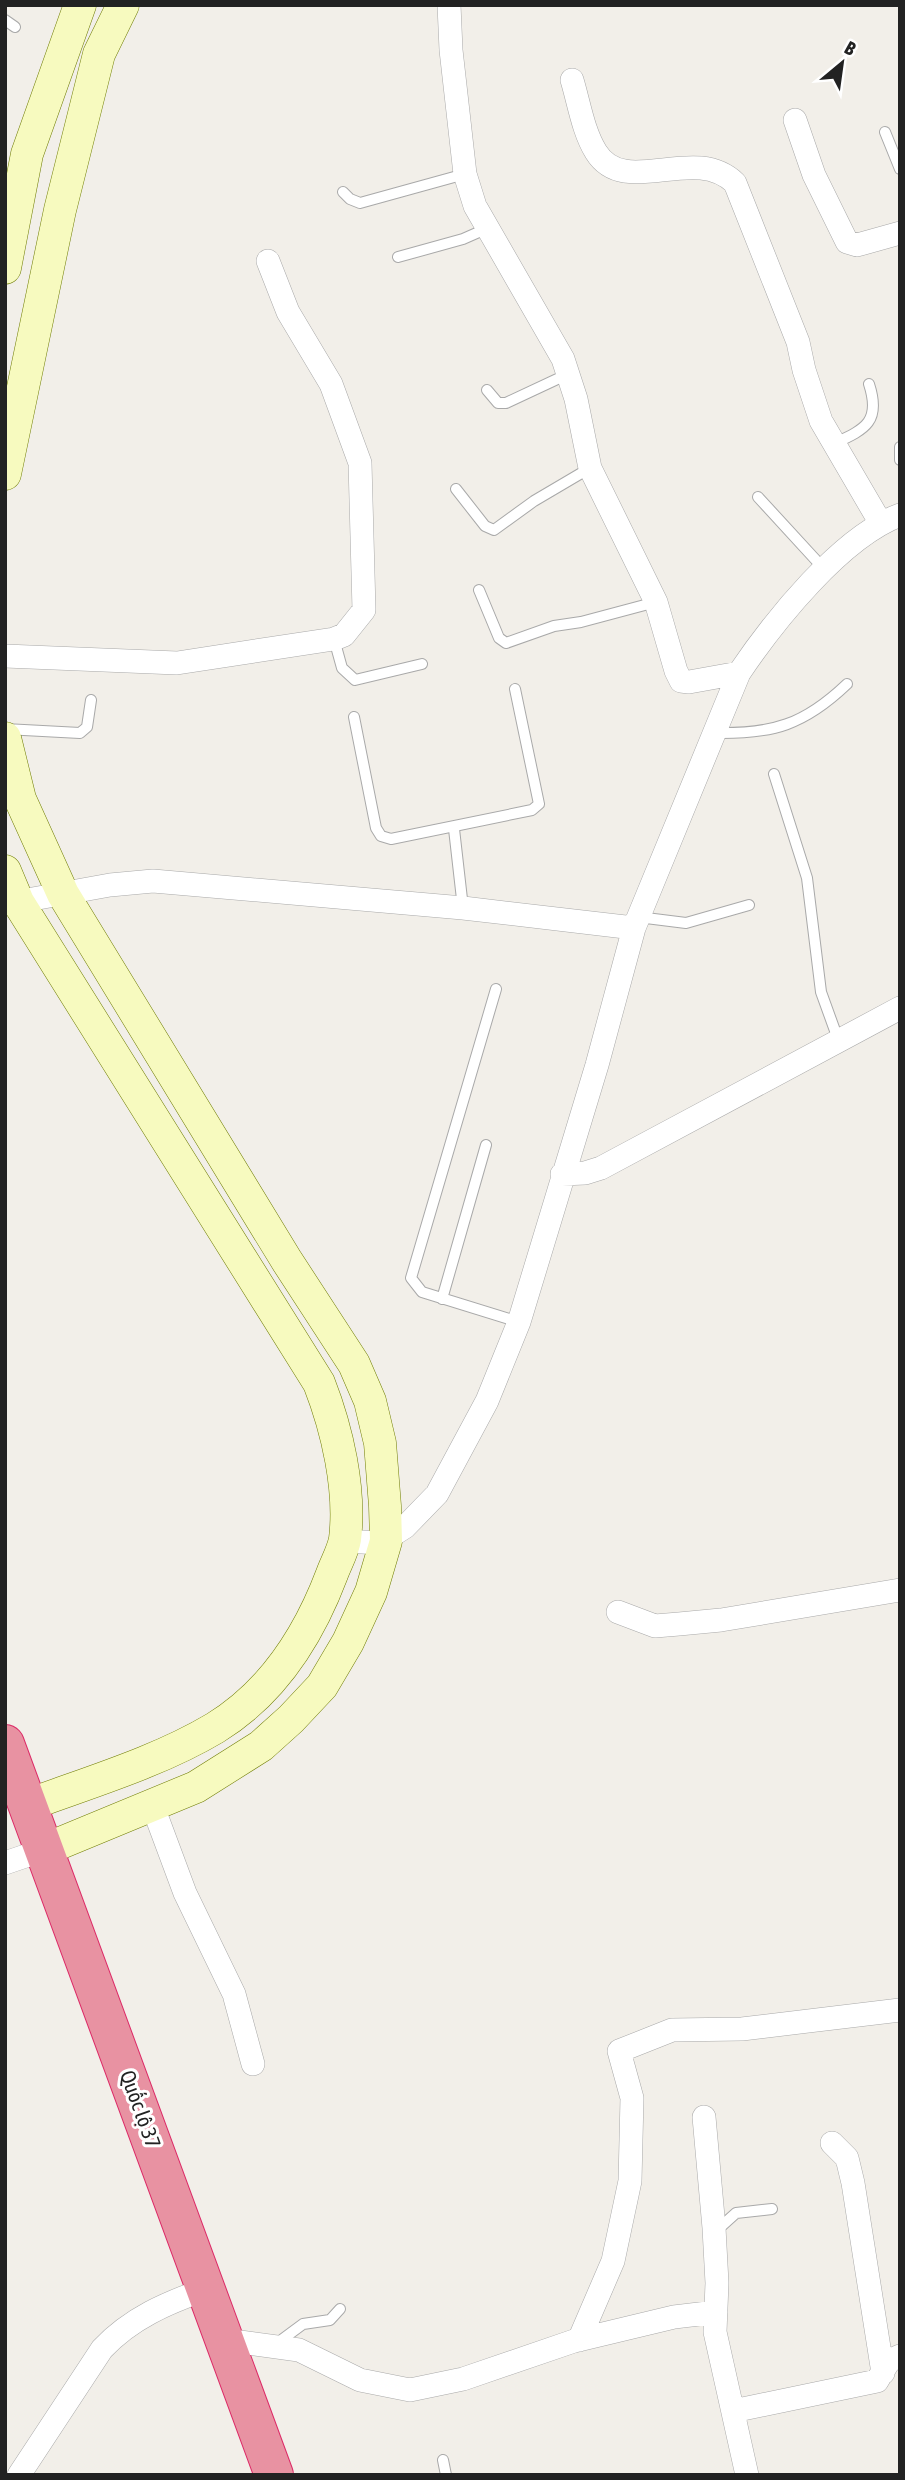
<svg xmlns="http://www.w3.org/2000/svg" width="905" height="2480" font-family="'Asap Condensed',sans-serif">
<rect width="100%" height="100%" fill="#f2efe9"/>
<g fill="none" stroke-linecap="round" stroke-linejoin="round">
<defs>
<path id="lane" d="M5 20 15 27
M885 132 900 169
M343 192 350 199 360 203 465 174
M398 257 463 239 488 228
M487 390 498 403H506L568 374
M835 443C866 429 881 421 869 384
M900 447V460
M456 489 485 526 494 530 534 501 590 468
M758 497 825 570
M479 590 499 638 506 643 554 626 581 622 656 602
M334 639 342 668 355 680 422 664
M354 717 376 828 381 836 391 839 532 810 539 804 515 689
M5 729 80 733 87 727 91 700
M715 733C773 734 804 725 847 684
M774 774 807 878 821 992 838 1039
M454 829 463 908
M638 917 686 923 749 905
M496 989 411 1278 422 1292 519 1322
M442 1299 486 1145
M716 2231 736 2213 772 2209
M276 2344 303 2324 330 2320 340 2309
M443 2460 446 2475"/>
<path id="street" d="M449 5 451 50 465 174 475 206 563 359 576 399 590 468 656 602 676 671 681 681 689 682 739 673
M572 80C579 103 583 131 596 152 625 199 694 143 735 183L798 342 804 370 821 421 880 522
M795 120 814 175 847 242 857 245 900 233
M5 656 177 663 334 639 344 635 364 610 360 463 331 384 288 312 268 261
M5 904 110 885 153 881 463 908 634 928 739 673C774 621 841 537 900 515
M562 1174 585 1173 601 1168 900 1008
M345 1541 380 1543 405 1527 437 1494 487 1401 519 1322 597 1065 634 928
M618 1612 655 1626 679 1624 721 1620 900 1590
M153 1807 185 1893 234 1994 253 2064
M5 1863 46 1849
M704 2117 714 2228 717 2283 715 2332 747 2475
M832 2143 847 2158 853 2183 883 2373
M225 2340 299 2350 360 2380 410 2390 463 2379 574 2341 674 2317 716 2312
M579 2340 613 2261 630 2181 632 2098 619 2051 672 2030 742 2029 900 2010
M733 2411 877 2381 889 2361 900 2356
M19 2475 102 2349C131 2318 167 2303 206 2289"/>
<path id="secondary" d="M5 268 27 154 80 5
M5 474 60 210 99 54 123 5
M5 738 20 799 63 894 287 1261 354 1364 370 1401 380 1443 385 1506 386 1541 371 1592 348 1642 322 1686 291 1719 261 1746 196 1787 46 1849
M5 871 18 902 319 1383C337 1429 351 1489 345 1539 343 1551 336 1563 332 1574 309 1635 272 1693 215 1728 158 1762 90 1782 28 1805"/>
<path id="highway" d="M5 1744 274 2475"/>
</defs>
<use href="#lane" stroke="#a9a9a9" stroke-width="12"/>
<use href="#street" stroke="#a9a9a9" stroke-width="24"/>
<use href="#secondary" stroke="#707d05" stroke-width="33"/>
<use href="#highway" stroke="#dc2a67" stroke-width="40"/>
<use href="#lane" stroke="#fff" stroke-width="10"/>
<use href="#street" stroke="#fff" stroke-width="23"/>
<use href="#secondary" stroke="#f7fabf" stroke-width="32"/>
<use href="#highway" stroke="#e892a2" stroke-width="38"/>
</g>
<g text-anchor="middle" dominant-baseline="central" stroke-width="6" stroke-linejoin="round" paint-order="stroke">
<g font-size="21" fill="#222" stroke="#fff">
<text transform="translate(141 2109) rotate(70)">Quốc lộ 37</text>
</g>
</g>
<rect width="905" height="2480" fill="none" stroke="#222222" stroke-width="14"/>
<g transform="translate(842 63) rotate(29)" stroke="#ffffff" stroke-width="5" paint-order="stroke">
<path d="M0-5L12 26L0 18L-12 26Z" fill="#222222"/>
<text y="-10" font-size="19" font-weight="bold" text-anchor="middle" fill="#222222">B</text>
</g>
</svg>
